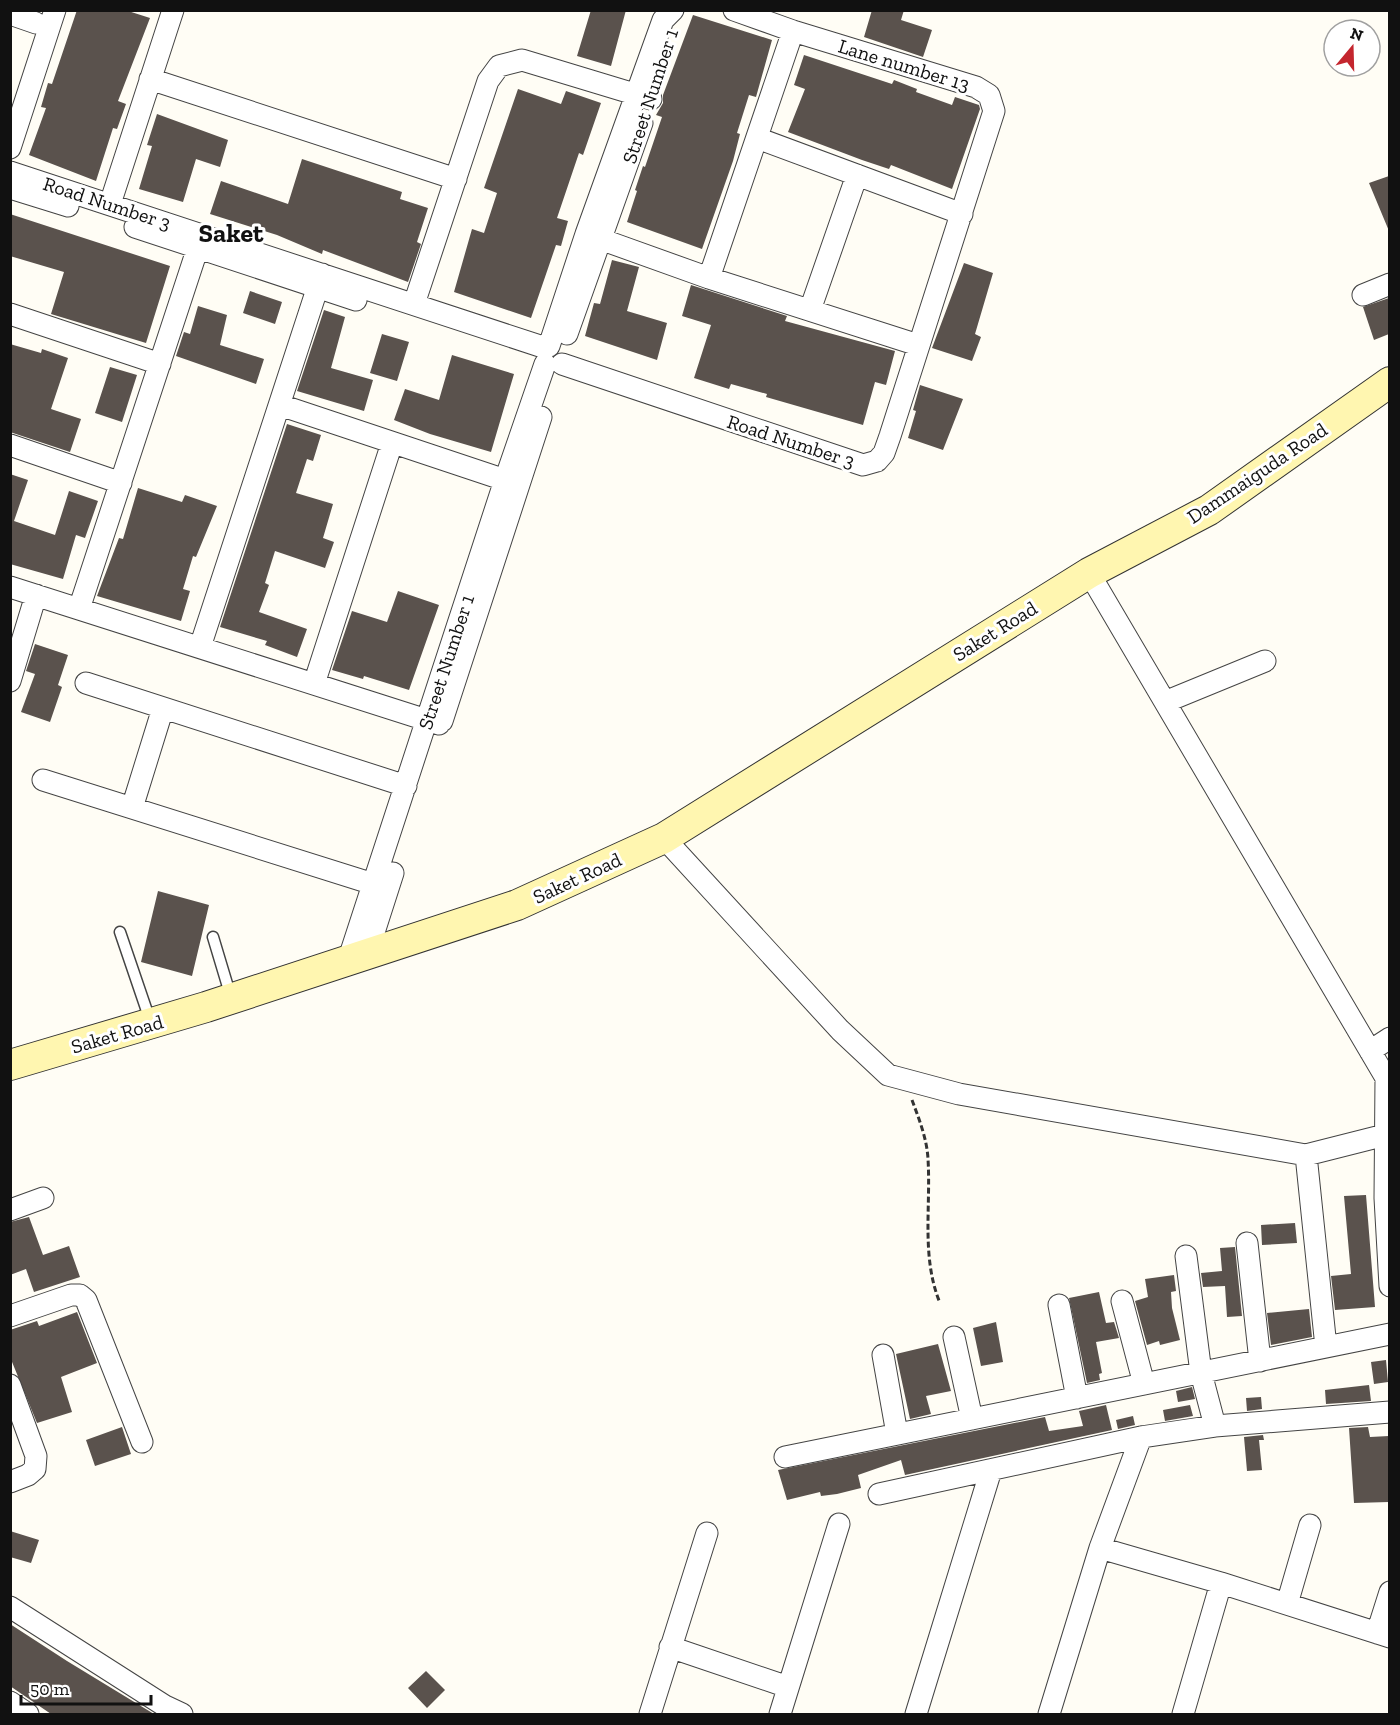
<svg xmlns="http://www.w3.org/2000/svg" width="1400" height="1725" font-family="'Zilla Slab',serif">
<rect width="100%" height="100%" fill="#fffdf5"/>
<path fill="#5a524d" d="M77 10H125L150 18 118 101 126 104 117 129 113 128 96 181 29 155 46 108 41 107 48 83 52 84Z
M591 10H626L611 66 577 56Z
M872 10H904L901 20 932 30 923 57 864 37Z
M693 15 772 40 756 97 749 95 737 133 740 134 733 161 702 249 627 222 637 191 635 190 643 166 645 167 662 117 656 115 663 103V95Z
M804 55 892 84 894 80 917 89 916 92 952 105 955 97 979 105 980 109 952 189 891 165 889 169 862 160 788 132 805 89 794 85Z
M518 89 561 104 566 91 601 103 583 155 579 153 557 218 568 221 561 246 556 245 531 318 454 292 472 229 484 233 497 193 484 188Z
M157 114 228 140 220 167 196 159 183 202 139 189 152 146 147 145Z
M302 159 402 192 400 199 428 208 417 242 421 244 408 282 323 250 322 254 277 235 210 214 221 181 288 204Z
M1389 176V231L1369 183Z
M10 214 170 266 146 343 51 314 64 272 10 256Z
M612 260 639 267 627 311 667 323 657 360 585 336 594 303 600 304Z
M964 263 993 273 975 334 981 337 972 361 932 348Z
M691 285 787 316 785 321 895 351 886 385 875 382 863 425 766 397 767 394 731 384 729 389 694 378 711 325 682 316Z
M250 291 282 302 275 324 243 313Z
M1389 298V334L1374 340 1363 307Z
M198 306 227 315 220 345 264 359 256 384 176 356 184 332 190 334Z
M324 310 345 317 331 368 373 380 364 411 297 391Z
M382 334 409 342 397 381 370 373Z
M10 344 41 353 42 349 68 358 51 409 81 419 70 452 10 432Z
M452 355 514 374 491 452 430 434 394 420 405 389 439 400Z
M110 367 137 375 122 422 95 413Z
M920 385 963 399 943 450 908 438 916 411 913 410Z
M287 424 321 435 313 461 307 459 296 493 333 504 323 538 334 542 325 568 275 551 265 583 269 585 259 612 307 629 297 657 265 645 267 641 220 627Z
M10 474 28 480 14 521 55 535 69 491 98 501 85 538 76 535 63 579 10 564Z
M138 488 182 502 185 495 217 506 196 557 193 556 183 589 190 591 181 621 97 596 119 538 123 539Z
M398 591 439 605 409 690 364 676 363 679 332 670 352 611 387 622Z
M35 644 68 655 58 685 62 687 50 722 21 712 35 674 26 671Z
M158 891 209 905 192 976 141 962Z
M1366 1195 1375 1307 1335 1310 1331 1276 1351 1274 1344 1196Z
M29 1217 43 1255 69 1246 80 1277 34 1292 26 1269 10 1275V1222Z
M1295 1223 1297 1243 1262 1245 1261 1225Z
M1235 1247 1242 1316 1227 1317 1225 1286 1203 1287 1201 1273 1222 1271 1220 1248Z
M1174 1275 1176 1291 1171 1292 1172 1308 1180 1340 1160 1345 1159 1341 1147 1345 1135 1301 1148 1297 1145 1279Z
M1099 1292 1106 1323 1114 1322 1119 1338 1096 1342 1102 1373 1099 1374 1100 1380 1087 1383 1069 1298Z
M1309 1309 1312 1337 1271 1345 1267 1313Z
M77 1312 97 1363 61 1377 72 1412 37 1423 10 1357V1330L37 1321 39 1326Z
M996 1322 1003 1362 981 1366 973 1328Z
M938 1344 951 1391 926 1396 931 1414 910 1419 896 1354Z
M1386 1360 1388 1382 1374 1384 1371 1362Z
M1369 1385 1371 1401 1326 1404 1325 1390Z
M1192 1387 1195 1399 1178 1402 1176 1391Z
M1261 1397 1262 1409 1247 1411 1246 1398Z
M1106 1405 1112 1430 905 1475 901 1460 858 1475 861 1488 837 1494 821 1496 820 1492 787 1500 778 1470 1045 1417 1049 1431 1083 1426 1079 1411Z
M1190 1405 1193 1416 1165 1421 1163 1410Z
M1133 1416 1135 1425 1118 1429 1116 1420Z
M122 1427 131 1454 95 1466 86 1440Z
M1368 1427 1370 1437 1389 1436V1502L1354 1503 1349 1428Z
M1263 1435 1264 1440H1259L1262 1470 1247 1471 1244 1437Z
M10 1531 39 1540 31 1563 10 1557Z
M10 1624 67 1661 154 1714H51L10 1686Z
M426 1671 445 1690 427 1708 408 1688Z"/>
<g fill="none" stroke-linecap="round" stroke-linejoin="round">
<defs>
<path id="lane" d="M120 932 150 1020
M213 937 231 997"/>
<path id="street" d="M734 10 793 31 976 87 989 95 994 111 890 436 884 453 877 461
M10 14 36 23
M150 79 456 179
M757 138 962 214
M10 148 55 10
M10 172 546 348
M10 188 68 206
M110 204 173 10
M135 227 356 300
M589 235 709 278 918 345
M709 278 793 31
M1363 295 1390 284
M414 304 488 81 499 66 522 60 651 99
M810 310 857 175
M10 314 160 364
M567 334 642 123
M549 346 586 234 663 20 673 10
M562 364 863 465 877 461
M280 405 505 480
M10 445 121 483
M1089 573 1386 1078 1385 1198 1390 1286
M10 587 439 724
M79 609 202 235
M200 647 322 274
M10 681 36 595
M86 683 406 786
M314 684 392 443
M1165 702 1265 661
M442 721 541 417
M43 780 386 888
M132 808 163 708
M664 838 840 1030 888 1075 959 1094 1306 1155 1385 1135
M367 954 393 873
M348 961 505 480 545 364
M1370 1051 1390 1038
M1306 1155 1326 1347
M10 1210 43 1198
M1247 1243 1260 1361
M1186 1256 1201 1373 1215 1426
M1122 1301 1144 1384
M1059 1305 1077 1398
M10 1316 71 1295H80L86 1300 142 1442
M954 1337 972 1419
M883 1355 897 1434
M10 1385 36 1456 35 1469 28 1475 10 1482
M785 1457 1390 1334
M879 1494 1141 1437 1215 1426 1390 1412
M1100 1548 1221 1583 1390 1637
M1287 1604 1310 1525
M10 1607 165 1706 182 1714
M1377 1633 1390 1592
M670 1647 788 1687
M10 1702 28 1714
M650 1714 707 1533
M780 1714 839 1524
M916 1714 991 1470
M1049 1714 1100 1548 1141 1437
M1183 1714 1221 1583"/>
<path id="secondary" d="M10 1065 206 1007 517 905 664 838 1089 573 1209 510 1390 382"/>
</defs>
<use href="#lane" stroke="#444" stroke-width="13"/>
<use href="#street" stroke="#444" stroke-width="23"/>
<use href="#secondary" stroke="#333" stroke-width="32"/>
<path stroke="#333" stroke-width="3" stroke-dasharray="6 3" stroke-linecap="butt" d="M912 1100C919 1119 927 1139 928 1159 931 1207 921 1257 940 1303"/>
<use href="#lane" stroke="#fff" stroke-width="10"/>
<use href="#street" stroke="#fff" stroke-width="21"/>
<use href="#secondary" stroke="#fff6b0" stroke-width="30"/>
</g>
<g text-anchor="middle" dominant-baseline="central" stroke-width="6" stroke-linejoin="round" paint-order="stroke">
<g font-size="20" fill="#111" stroke="#fff">
<text transform="translate(904 65) rotate(17)">Lane number 13</text>
<text transform="translate(650 96) rotate(-72)">Street Number 1</text>
<text transform="translate(107 203) rotate(18)">Road Number 3</text>
<text transform="translate(791 441) rotate(18)">Road Number 3</text>
<text transform="translate(1257 473) rotate(-34)">Dammaiguda Road</text>
<text transform="translate(995 631) rotate(-32)">Saket Road</text>
<text transform="translate(446 662) rotate(-72)">Street Number 1</text>
<text transform="translate(577 878) rotate(-25)">Saket Road</text>
<text transform="translate(117 1034) rotate(-16)">Saket Road</text>
</g>
<g font-size="26" font-weight="bold" fill="#111" stroke="#fff">
<text x="231" y="233">Saket</text>
</g>
</g>
<rect width="1400" height="1725" fill="none" stroke="#111111" stroke-width="24"/>
<g transform="translate(1352 48) rotate(19)"><circle r="28" fill="#ffffff" stroke="#a0a0a0" stroke-width="1.5"/>
<path d="M0-4.5L10 22L0 15L-10 22Z" fill="#c4262e"/>
<text y="-9" font-size="16" font-weight="bold" text-anchor="middle" fill="#111111">N</text>
</g>
<path d="M21 1695v9h130v-9" fill="none" stroke="#111111" stroke-width="3"/>
<text x="30" y="1695" font-size="18" fill="#111111" stroke="#ffffff" stroke-width="4.5" paint-order="stroke">50 m</text>
</svg>
